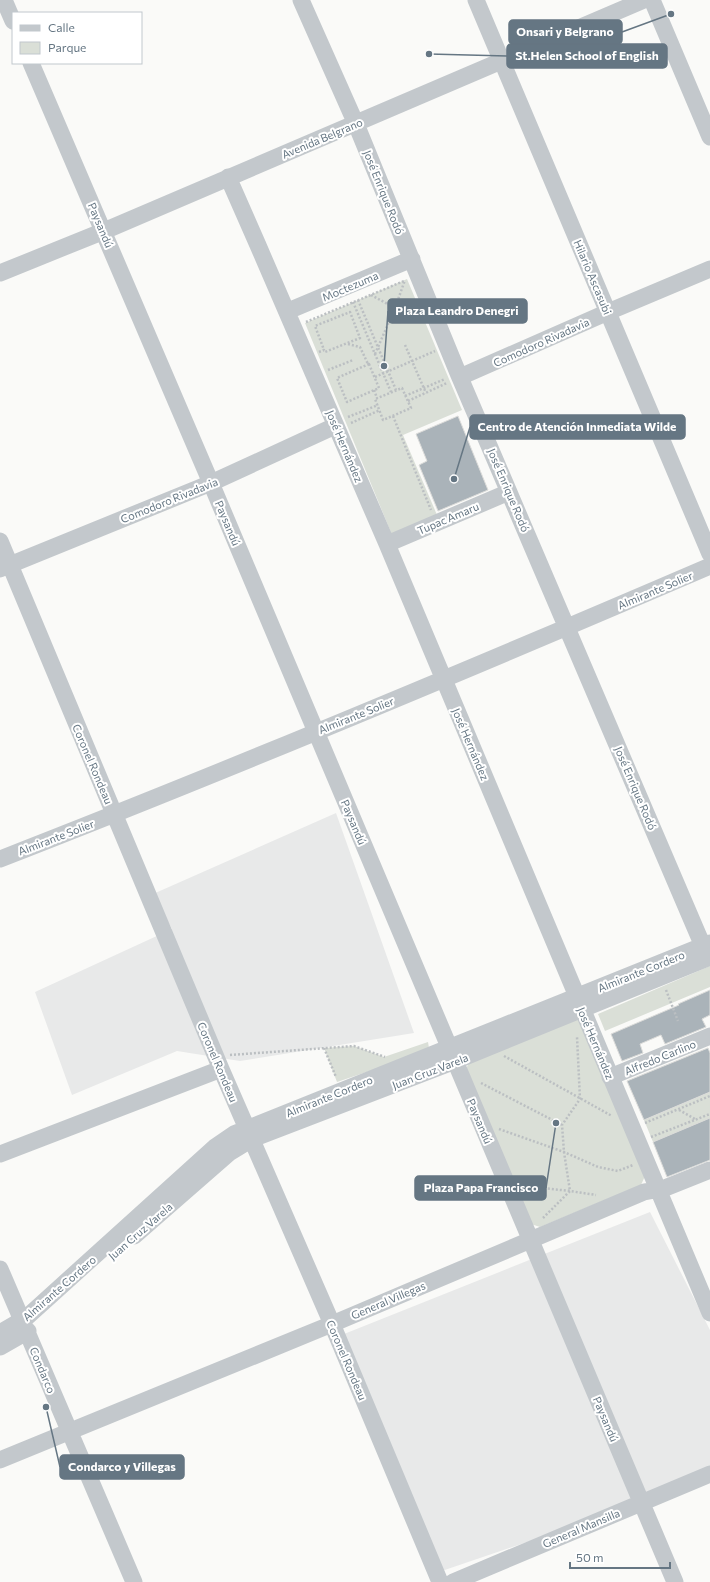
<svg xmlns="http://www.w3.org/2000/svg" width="710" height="1582" font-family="Commissioner,sans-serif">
<rect width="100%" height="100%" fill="#fafaf8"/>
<path fill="#e8e9e9" d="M336 813 414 1033 240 1061 177 1051 72 1095 35 992 172 929 153 894Z
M650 1212 710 1330V1480L433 1574 339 1336Z"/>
<path fill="#dadfd7" d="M407 279 462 410 403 435 437 515 392 535 305 323Z
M710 966V987L605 1031 598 1014Z
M578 1015 645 1176 641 1185 540 1227 531 1224 466 1069 470 1060Z
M428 1042 429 1048 426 1052 337 1082 324 1048 354 1046 384 1057Z
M710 1092V1118L653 1142 644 1120Z"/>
<path fill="#aab3b9" stroke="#dcdcda" d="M458 416 488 490 438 511 419 465 427 461 416 434Z
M710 990V1015L702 1019 706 1027 665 1044 661 1035 640 1044 643 1053 622 1061 611 1034 679 1005 678 1004Z
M708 1048 710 1053V1092L644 1120 627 1081Z
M710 1118V1160L667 1177 653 1142Z"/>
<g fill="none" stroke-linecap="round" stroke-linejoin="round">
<path stroke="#bbbfc2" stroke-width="2.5" stroke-dasharray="2 2" stroke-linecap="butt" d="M371 295 395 308 420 319
M358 300 396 390
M353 302 391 392
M306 322 404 281
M348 344 360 347 368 364
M405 345 426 393
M319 352 324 350 325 352 360 338 350 312 315 326 324 350
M375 354 395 308 405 280
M369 364 379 388 347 402 337 378Z
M328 370 353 360
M375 377 435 351
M402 388 411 408 383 420 375 399Z
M374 390 377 398
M405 396 445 379
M408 401 447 383
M393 416 431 510
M348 417 378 405
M351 423 380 410
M666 990 678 1021
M324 1048 336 1077
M230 1055 354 1046 385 1057
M504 1056 612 1116
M481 1083 562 1125
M679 1110 695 1119
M645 1123 710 1096
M499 1129 564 1152 598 1167 618 1171 633 1165
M651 1137 710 1114
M524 1186 570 1191 596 1195
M543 1218 570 1191 564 1152 562 1125 580 1099 577 1037"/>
<path stroke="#c3c8cc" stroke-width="17" d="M4 0 13 21
M301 0 356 124 458 373 708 958
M476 0 710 554
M652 0 710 137
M31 63 211 483 675 1582
M228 177C282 299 334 422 387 544L710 1313
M0 273 104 231 644 0
M288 311 412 259
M460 377 608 312 710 269
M0 541 221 1069 332 1324 440 1582
M387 544 509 492
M0 569 211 483 335 426
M0 859C239 766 475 667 710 566
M610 1077 710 1036
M0 1154 221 1069
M134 1236 229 1153 252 1139 455 1061 710 957
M0 1269 134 1582
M0 1333 27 1317 215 1147 234 1134 710 943
M0 1347 28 1331
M0 1460 332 1324 644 1192 665 1188 710 1170
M453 1582 710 1474"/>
</g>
<g text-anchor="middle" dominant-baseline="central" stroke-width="4" stroke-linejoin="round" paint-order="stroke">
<g font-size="11" fill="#657683" stroke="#fff">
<text transform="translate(322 138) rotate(-23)">Avenida Belgrano</text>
<text transform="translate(384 192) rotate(68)">José Enrique Rodó</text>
<text transform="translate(101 225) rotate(67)">Paysandú</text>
<text transform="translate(593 277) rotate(67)">Hilario Ascasubi</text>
<text transform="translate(350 286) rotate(-23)">Moctezuma</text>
<text transform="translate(541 342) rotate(-24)">Comodoro Rivadavia</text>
<text transform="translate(345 446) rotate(67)">José Hernández</text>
<text transform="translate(509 490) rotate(67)">José Enrique Rodó</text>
<text transform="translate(169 500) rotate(-22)">Comodoro Rivadavia</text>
<text transform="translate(448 518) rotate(-23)">Tupac Amaru</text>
<text transform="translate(228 523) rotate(67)">Paysandú</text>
<text transform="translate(655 590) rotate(-23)">Almirante Solier</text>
<text transform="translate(356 715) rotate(-22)">Almirante Solier</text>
<text transform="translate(471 744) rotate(67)">José Hernández</text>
<text transform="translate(93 764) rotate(67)">Coronel Rondeau</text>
<text transform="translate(636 788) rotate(67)">José Enrique Rodó</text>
<text transform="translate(354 822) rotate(67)">Paysandú</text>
<text transform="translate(56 837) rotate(-21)">Almirante Solier</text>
<text transform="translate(641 971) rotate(-22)">Almirante Cordero</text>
<text transform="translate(596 1043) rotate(67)">José Hernández</text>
<text transform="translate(660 1057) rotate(-22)">Alfredo Carlino</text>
<text transform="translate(218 1062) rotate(67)">Coronel Rondeau</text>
<text transform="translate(430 1071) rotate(-21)">Juan Cruz Varela</text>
<text transform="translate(329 1096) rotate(-22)">Almirante Cordero</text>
<text transform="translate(480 1121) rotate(67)">Paysandú</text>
<text transform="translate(140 1231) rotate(-41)">Juan Cruz Varela</text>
<text transform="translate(59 1288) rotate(-41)">Almirante Cordero</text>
<text transform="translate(388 1300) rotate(-23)">General Villegas</text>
<text transform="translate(347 1360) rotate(67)">Coronel Rondeau</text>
<text transform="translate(43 1370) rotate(67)">Condarco</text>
<text transform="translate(606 1419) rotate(67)">Paysandú</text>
<text transform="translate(581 1528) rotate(-23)">General Mansilla</text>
</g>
</g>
<path fill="none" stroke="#657683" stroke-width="1.5" d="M671 14L622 32M429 54L507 56M384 366L388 311M454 479L470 427M556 1123L546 1188M46 1407L60 1467"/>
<g fill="#657683" stroke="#fff" stroke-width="1.5">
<circle cx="671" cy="14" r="4"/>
<circle cx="429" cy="54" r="4"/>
<circle cx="384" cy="366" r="4"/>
<circle cx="454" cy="479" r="4"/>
<circle cx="556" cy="1123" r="4"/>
<circle cx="46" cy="1407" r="4"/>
</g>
<g fill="#657683" stroke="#657683" stroke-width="1.5">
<rect x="509" y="20" width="113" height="24" rx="4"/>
<rect x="507" y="44" width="160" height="24" rx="4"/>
<rect x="388" y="299" width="139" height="24" rx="4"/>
<rect x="470" y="415" width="215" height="24" rx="4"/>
<rect x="415" y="1176" width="131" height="24" rx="4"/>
<rect x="60" y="1455" width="124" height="24" rx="4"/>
</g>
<g font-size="12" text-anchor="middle" font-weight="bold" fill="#fff">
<text x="565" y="36">Onsari y Belgrano</text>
<text x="587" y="60">St.Helen School of English</text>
<text x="457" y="315">Plaza Leandro Denegri</text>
<text x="577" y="431">Centro de Atención Inmediata Wilde</text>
<text x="481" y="1192">Plaza Papa Francisco</text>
<text x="122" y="1471">Condarco y Villegas</text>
</g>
<rect x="12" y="12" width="130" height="52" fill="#ffffff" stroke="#c1c8cd"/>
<rect x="20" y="25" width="20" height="6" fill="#c3c8cc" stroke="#c1c8cd"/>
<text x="48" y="32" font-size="12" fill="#657683">Calle</text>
<rect x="20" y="42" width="20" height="12" fill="#dadfd7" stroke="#c1c8cd"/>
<text x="48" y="52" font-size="12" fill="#657683">Parque</text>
<path d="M570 1562v6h100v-6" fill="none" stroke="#657683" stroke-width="2"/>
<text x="576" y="1562" font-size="12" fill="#657683" stroke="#ffffff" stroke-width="3" paint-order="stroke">50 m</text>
</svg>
